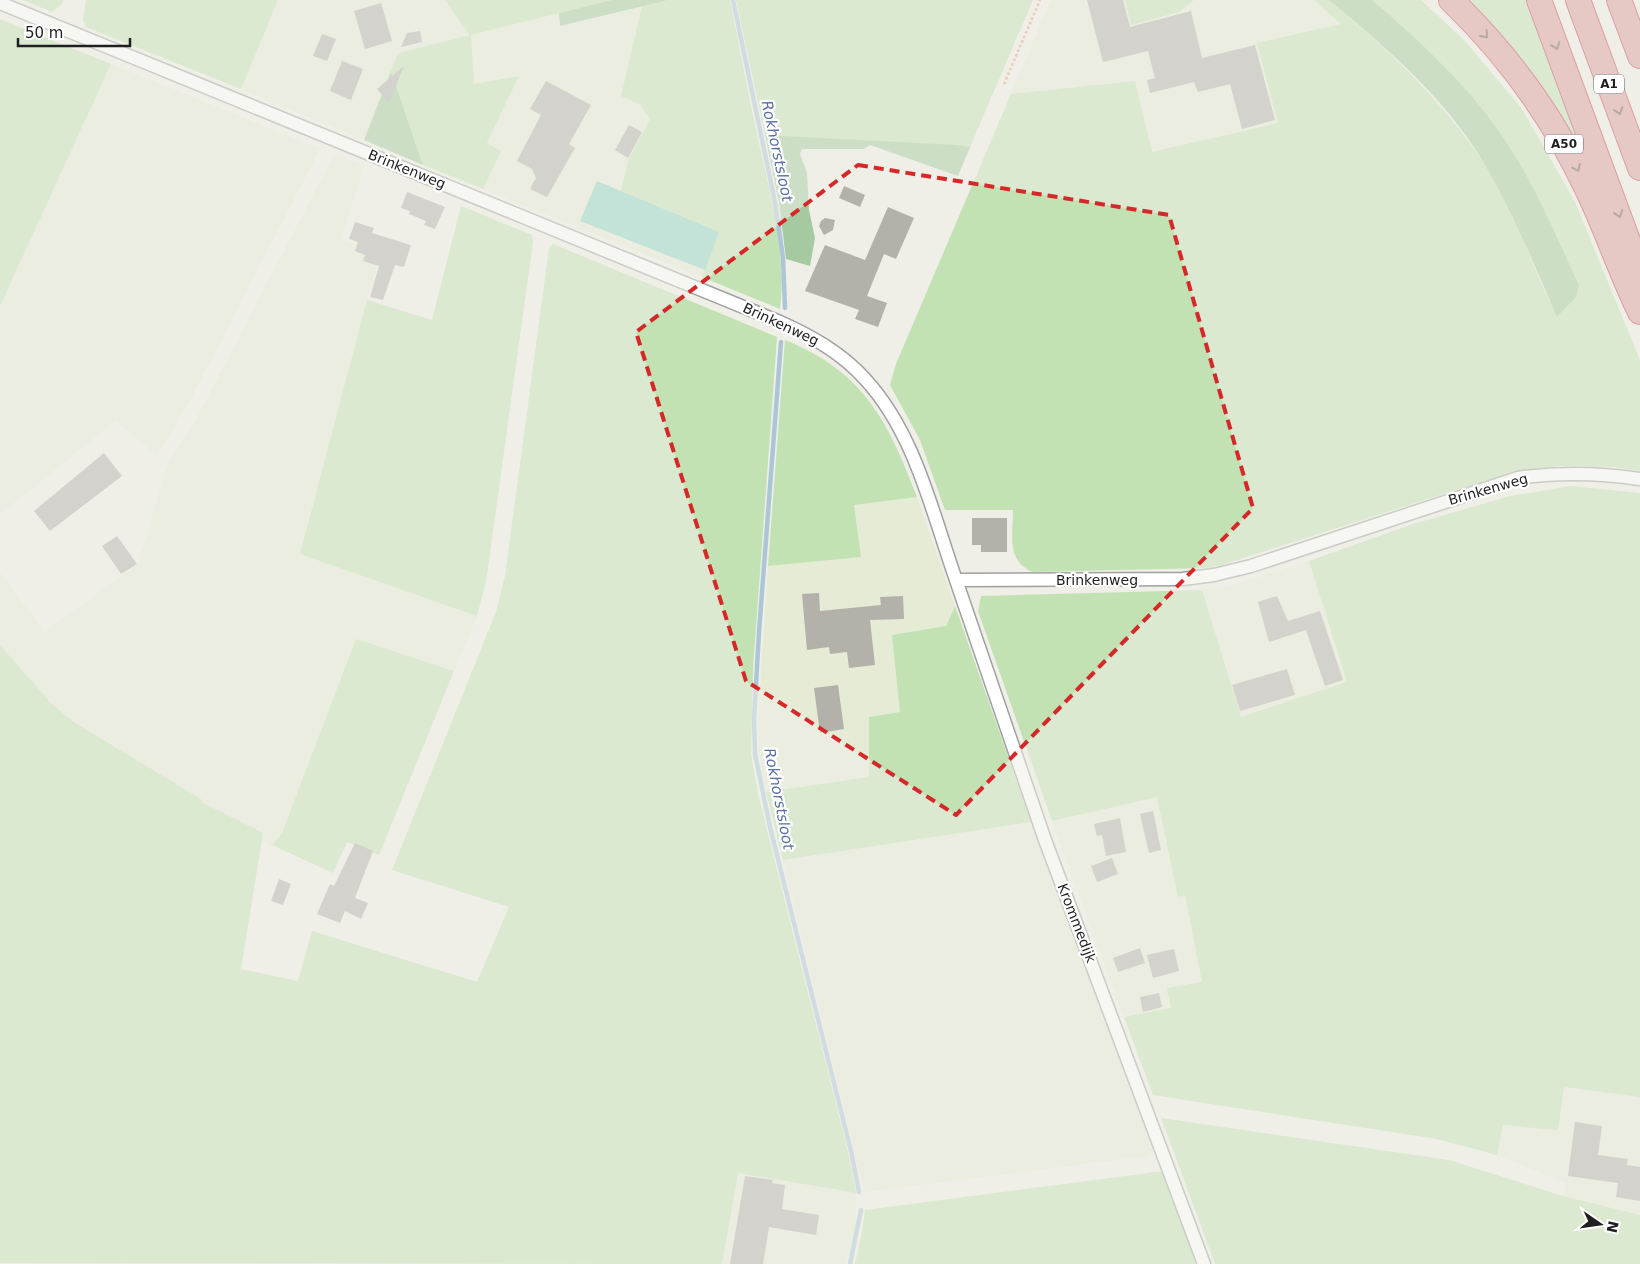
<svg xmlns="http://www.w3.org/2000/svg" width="1640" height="1264" font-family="'DejaVu Sans',sans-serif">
<rect width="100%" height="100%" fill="#efeee7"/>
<path fill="#e5ebd5" d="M278 0H445L471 35 559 13 560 26 642 6 621 95 639 104 650 118 629 158 719 232 702 277 483 189 501 151 487 144 519 76 473 84 470 35 398 53 364 140 241 89Z
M1051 0H1125L1131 24 1190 4 1194 0H1314L1341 24 1316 31 1278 123 1152 152 1135 81 1011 94Z
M111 64 320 149 186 408 157 455 115 421 0 514V306Z
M339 156 364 166 341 239 380 252 300 553 477 616 454 671 356 640 282 833 272 845 262 840 263 833 203 803 201 799 72 721 50 702 0 645V573L45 632 138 564 168 464 199 414 332 159Z
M917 497 955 606 900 712 869 717V777L766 792 759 753 758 719 768 566 861 557 854 505Z
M1309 561 1347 683 1241 717 1202 590 1231 586Z
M1157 797 1178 896 1185 895 1202 982 1171 1008 1124 1017 1052 821Z
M1031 822 1154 1152 1148 1156 863 1192 854 1149 783 860Z
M1564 1087 1640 1097V1215L1563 1196 1566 1183 1497 1155 1502 1125Z
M737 1173 856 1193V1226L846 1264H722Z"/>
<path fill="#c2e2b3" d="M23 0H63L62 4 52 12Z
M86 0H278L241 89 86 27 83 20Z
M445 0H612L471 35 474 84 519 76 487 143 501 151 483 189 423 165 391 71 398 53 470 35Z
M668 0H730C739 46 748 93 758 139 770 193 787 253 780 309L702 277 719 232 621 191 629 158 650 119 639 104 621 96 642 6Z
M736 0H1033L970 147 765 135Z
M1125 0H1194L1179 12 1131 25Z
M1314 0H1329C1398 58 1461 118 1505 198 1525 236 1536 280 1558 316L1579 285C1560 244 1542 202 1519 162 1482 98 1428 48 1372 0H1421L1465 41 1522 109 1575 202 1640 360V471L1615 467 1560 466 1527 472 1459 489 1222 565 1206 568 1032 572C1006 559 1013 537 1013 510H945L920 440 890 385 896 364 1011 94 1135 81 1152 152 1278 123 1257 43 1341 24Z
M1462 0H1527L1602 198Z
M0 19 111 64 0 306Z
M461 206 532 235 533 242 486 582 477 616 300 554 367 300 432 320Z
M553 244 777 337 753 669 751 754 758 794 848 1152 856 1193 738 1173 722 1264 0 1263V645L50 702 72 721 201 799 203 803 263 833 241 969 298 981 312 931 477 982 509 907 392 870 496 612 505 576 549 248Z
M785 340C864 372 888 421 917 497L854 505 861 557 768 566Z
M1571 486 1640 493V1097L1564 1087 1558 1130 1503 1125 1497 1155 1437 1139 1153 1095 1124 1017 1171 1008 1167 988 1202 982 1185 895 1178 897 1157 797 1052 821 978 611 981 596 1202 590 1241 717 1347 682 1309 561 1410 525 1510 496Z
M955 606 1031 822 783 860 766 792 869 777V717L900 712 892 635 946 626Z
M356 639 454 671 379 855 347 842 333 873 272 845 282 833Z
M1161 1118 1449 1160 1563 1196 1640 1215V1264H1215Z
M1156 1172H1162L1197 1264H855L863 1227 865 1210Z"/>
<path fill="#a5c9a1" d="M612 0H668L560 26 559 13Z
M1329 0H1372C1428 48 1482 98 1519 162 1542 202 1560 244 1579 285L1576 297 1557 317C1530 255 1505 192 1467 137 1429 84 1378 41 1329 0Z
M391 71 423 165 364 140Z
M765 135 956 145 970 147 958 176 870 145 864 149H802L800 154 807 173 809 210 815 238 810 266 786 259 779 202Z"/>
<path fill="#8fd4c6" d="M597 181 719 232 705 270 580 221Z"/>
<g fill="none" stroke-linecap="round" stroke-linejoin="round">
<path stroke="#adc6d7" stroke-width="4.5" d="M733 0 775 202 783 258 785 308
M781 342 759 632 754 719 755 754 770 827 851 1151 859 1192
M850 1264 861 1210"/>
</g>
<path fill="#b4b0aa" d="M1087 0H1123L1130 27 1191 11 1202 58 1255 45 1275 120 1242 129 1230 84 1198 92 1194 82 1150 93 1147 80 1155 78 1148 51 1103 62Z
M381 3 392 41 365 49 354 11Z
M420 31 422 42 401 47 407 33Z
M322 34 336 39 327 61 313 56Z
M342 61 363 69 351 100 330 91Z
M404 66 389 103 377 89Z
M546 81 591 105 569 144 575 148 547 197 530 189 536 178 532 169 517 161 541 115 530 109Z
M629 125 642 132 628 158 615 150Z
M844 186 865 195 860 207 839 198Z
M407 192 445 207 435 229 424 225 426 221 409 214 410 211 401 208Z
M888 207 914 218 896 259 884 254 867 296 887 303 878 327 855 319 859 310 805 291 825 245 865 260Z
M825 218 835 220 833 230 824 235 819 226 821 221Z
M355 222 374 228 372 233 411 245 404 267 395 265 383 300 370 297 379 266 363 261 365 255 355 251 358 242 349 239Z
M104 453 122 476 50 531 34 511Z
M972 518H1007V552H981V545H972Z
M117 536 137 564 121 574 102 546Z
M819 593 820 611 881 605 880 597 903 596 904 619 870 620 875 665 849 668 847 652 830 654 829 647 807 650 802 594Z
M1277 596 1288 621 1320 611 1343 680 1325 686 1306 630 1269 642 1258 602Z
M1287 669 1295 695 1240 711 1232 685Z
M838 685 844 729 820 733 814 688Z
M1153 811 1161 850 1149 853 1140 814Z
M1120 818 1126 852 1106 856 1102 835 1097 836 1094 824Z
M355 843 373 851 355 898 368 903 361 919 345 911 340 923 317 914 330 884 334 886Z
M1112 858 1118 874 1097 882 1091 866Z
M279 879 291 884 283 905 271 901Z
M1140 948 1145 963 1118 972 1113 958Z
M1174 949 1179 971 1153 978 1147 955Z
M1159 993 1162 1007 1143 1012 1140 997Z
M1575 1122 1602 1126 1598 1155 1628 1159 1627 1165 1640 1167V1201L1616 1197 1618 1183 1568 1176Z
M745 1176 773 1180 772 1183 785 1185 782 1209 819 1215 816 1235 769 1227 763 1264H730Z"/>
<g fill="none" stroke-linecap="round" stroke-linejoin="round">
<defs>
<path id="minor" d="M0 3 780 322C811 336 842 353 865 379 915 433 932 512 956 580L1183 579 1214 575 1251 566 1518 478C1559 472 1599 473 1640 479
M956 580 1045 840 1204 1264"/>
<path id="motorway" d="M1451 0C1507 54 1553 117 1586 187 1606 228 1620 271 1640 312
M1539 0 1640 273
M1578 0 1640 168
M1619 0 1640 56"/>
</defs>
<use href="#minor" stroke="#a0a0a0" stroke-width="15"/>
<use href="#motorway" stroke="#c53c51" stroke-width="26"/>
<path stroke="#e99d7e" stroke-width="2.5" stroke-dasharray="2.5 2.5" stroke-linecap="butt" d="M1004 84 1040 0"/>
<use href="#minor" stroke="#fff" stroke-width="12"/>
<use href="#motorway" stroke="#dc9999" stroke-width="24"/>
</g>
<defs><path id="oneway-chevron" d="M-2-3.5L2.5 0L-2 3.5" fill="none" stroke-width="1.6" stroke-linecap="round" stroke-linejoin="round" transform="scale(1.25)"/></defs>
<g stroke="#745656">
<use href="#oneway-chevron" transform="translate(1485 35) rotate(48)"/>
<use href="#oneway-chevron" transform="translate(1556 46) rotate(70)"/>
<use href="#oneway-chevron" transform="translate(1619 111) rotate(70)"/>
<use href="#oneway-chevron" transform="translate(1577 168) rotate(64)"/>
<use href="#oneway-chevron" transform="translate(1619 214) rotate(70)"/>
</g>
<path d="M0 0H1640V1264H0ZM858 165 1169 215 1253 508 956 815 746 681 636 332Z" fill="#efeee7" fill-opacity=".55" fill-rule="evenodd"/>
<path fill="none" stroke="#d62828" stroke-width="4" stroke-dasharray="10 6" stroke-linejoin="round" d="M858 165 1169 215 1253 508 956 815 746 681 636 332Z"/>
<g text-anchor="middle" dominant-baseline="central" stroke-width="4.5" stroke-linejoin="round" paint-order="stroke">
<g fill="#fff" stroke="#626262" stroke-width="1">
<rect x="1594" y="74.5" width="30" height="19" rx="4"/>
<rect x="1545" y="134.5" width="38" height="19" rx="4"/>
</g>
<g font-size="12" font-weight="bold" fill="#1f1f1f">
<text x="1609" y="84">A1</text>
<text x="1564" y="144">A50</text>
</g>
<g font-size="14" fill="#1f1f1f" stroke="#fff">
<text transform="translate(407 169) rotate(22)">Brinkenweg</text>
<text transform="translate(781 324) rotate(25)">Brinkenweg</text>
<text transform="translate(1488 489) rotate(-16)">Brinkenweg</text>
<text x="1097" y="580">Brinkenweg</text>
<text transform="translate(1077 923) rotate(69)">Krommedijk</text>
</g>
<g font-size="15" font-style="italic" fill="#576fa3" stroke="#fff">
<text transform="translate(777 151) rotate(78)">Rokhorstsloot</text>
<text transform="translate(779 799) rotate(79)">Rokhorstsloot</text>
</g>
</g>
<g transform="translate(1600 1224) rotate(103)" stroke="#ffffff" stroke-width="4" paint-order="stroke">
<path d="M0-4L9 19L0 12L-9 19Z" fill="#1f1f1f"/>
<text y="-8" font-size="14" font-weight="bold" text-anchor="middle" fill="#1f1f1f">N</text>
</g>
<path d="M18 38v8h112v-8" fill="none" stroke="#1f1f1f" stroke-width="2.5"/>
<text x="25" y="38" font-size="15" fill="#1f1f1f" stroke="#ffffff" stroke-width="4" paint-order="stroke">50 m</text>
</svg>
